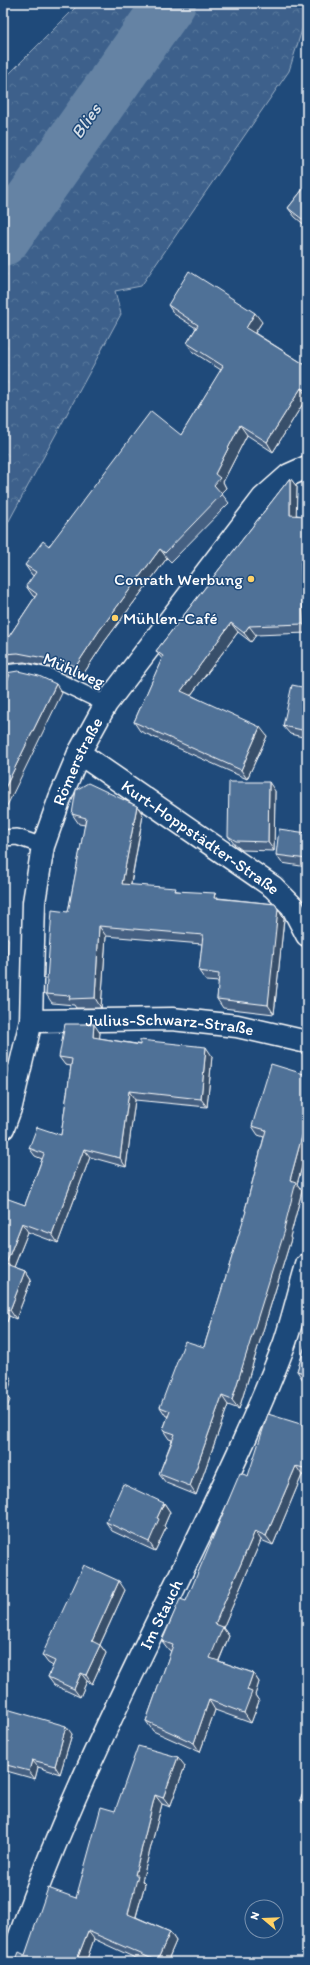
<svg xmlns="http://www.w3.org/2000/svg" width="310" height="1965" font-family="Itim,sans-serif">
<defs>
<pattern id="forest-crowns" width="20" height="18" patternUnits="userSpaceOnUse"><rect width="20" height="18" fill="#3c618b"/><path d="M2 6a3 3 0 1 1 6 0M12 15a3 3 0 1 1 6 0" fill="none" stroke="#59799c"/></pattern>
</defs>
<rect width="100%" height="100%" fill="#1f4a7a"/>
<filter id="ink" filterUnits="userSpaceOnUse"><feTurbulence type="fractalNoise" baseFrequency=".025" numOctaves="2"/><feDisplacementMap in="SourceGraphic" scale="8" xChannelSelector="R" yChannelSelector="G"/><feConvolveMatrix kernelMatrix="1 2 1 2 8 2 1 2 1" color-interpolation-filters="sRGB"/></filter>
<g filter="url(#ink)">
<path fill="url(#forest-crowns)" stroke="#9eb0c5" d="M80 3H300L307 14 289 71 141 286 115 291 121 314 3 532V80Z"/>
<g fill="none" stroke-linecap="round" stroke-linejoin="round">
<path stroke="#6583a4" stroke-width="52" d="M3 240 170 3"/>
<defs>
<path id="lane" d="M3 673 25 671 48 676 106 704
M3 838 17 837 43 846"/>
<g id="street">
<path id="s1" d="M79 753 273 887 292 906 307 935"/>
<path id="s2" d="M31 1021 172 1019 237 1026 307 1042"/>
<path id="s3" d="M3 1128 11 1106 31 1021 34 902 43 846 60 798 79 753 106 704 263 498 289 475 307 467"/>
<path id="s4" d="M11 1962C57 1823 123 1692 187 1561 221 1490 256 1419 284 1345 293 1319 299 1292 307 1265"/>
</g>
</defs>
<use href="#lane" stroke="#fff" stroke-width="18"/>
<use href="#street" stroke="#fff" stroke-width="25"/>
<use href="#lane" stroke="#1f4a7a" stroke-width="15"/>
<use href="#street" stroke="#1f4a7a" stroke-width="22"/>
</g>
<path fill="#456182" stroke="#fff" d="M307 184V227L295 217 288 208Z
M168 305 262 322 255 333 307 366V397L273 452 247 435 223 482 226 488 221 493 229 503 171 562 167 558 105 641 82 676 73 672 70 677 50 667 24 662 3 664V644H4L35 597 33 596 26 586 34 576 32 575 25 565 181 435 221 370 193 352 187 343 196 328 174 314Z
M290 478 297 487 296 515 307 516V633L256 635 251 642 238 632 191 695 267 736 247 779 140 731 134 722 162 659 156 651Z
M307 688V738L290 734 283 726Z
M275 791 274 851 242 850 235 845 228 836Z
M72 814 143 815 131 885 178 891 218 898 275 904 284 919 274 1014 223 1008 217 999 219 982 206 981 199 971 202 944 106 936 101 1008H76L74 1005 52 1003 46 994 68 912 85 825 79 824Z
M307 833V867L282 863 276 855Z
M100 1033 99 1038 212 1056 207 1107 135 1100 126 1167 90 1157 58 1243 28 1232 14 1267 25 1271 31 1280 16 1319 9 1316 7 1322 3 1321V1198L25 1205 42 1159 35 1156 29 1148 61 1135 71 1066 65 1065 59 1057Z
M307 1075V1149L297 1184 302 1191 290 1237 291 1239 239 1409 228 1405 196 1495 166 1483 159 1474 172 1440 169 1439 163 1430 168 1416H166L160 1407 204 1347 246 1212 245 1210 264 1137 258 1135 252 1126Z
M307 1340V1381L303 1380 297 1371Z
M307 1426V1476L302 1475 273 1545 261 1540 223 1628 229 1636 219 1661 253 1673 259 1682 255 1695 259 1701 251 1723 215 1710 200 1752 153 1731 146 1721 171 1651 169 1650 162 1641 186 1601 248 1476Z
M164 1503 170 1512 164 1526 166 1528 155 1551 112 1531 106 1522Z
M125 1590 100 1645 106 1653 92 1684 87 1681 80 1697 54 1685 48 1677 53 1666 48 1663 42 1655Z
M3 1708 72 1734 60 1774 38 1767 35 1779 3 1770Z
M185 1766 170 1807 162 1804 142 1881 145 1884 136 1917 170 1932 176 1941 167 1962H144L94 1939 86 1962H15L25 1955 76 1898 115 1811Z
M307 1782V1807L304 1805 300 1800Z"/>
<path fill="#384f6a" stroke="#fff" d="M255 313 262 322 252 337 246 328Z
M301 388 307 397 273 452 267 442Z
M240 425 247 435 223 482 226 488 220 494 214 485 215 474Z
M290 478 297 487 296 524 290 515Z
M160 549 167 558 105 641 82 676 76 666 99 631Z
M301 562 307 571V629L303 624Z
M231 623 238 632 187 700 181 691Z
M249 626 256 635 251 642 244 633Z
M66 663 73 672 70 677 64 667Z
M56 684 62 693 3 814V792Z
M260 727 267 736 247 779 241 770Z
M269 782 275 791 274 851 268 842Z
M137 806 143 815 129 894 122 884Z
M215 893 221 903 214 898Z
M275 904 284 919 274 1014 268 1005Z
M99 926 106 936 101 1008 95 998Z
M3 932 8 939 5 1025 3 1022Z
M94 1024 100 1033 99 1045 93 1037Z
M206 1047 212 1056 207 1107 201 1099Z
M129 1091 135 1100 126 1167 120 1158Z
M307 1118V1149L297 1184 302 1191 290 1237 291 1239 239 1409 232 1400 284 1229 290 1180Z
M84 1149 90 1157 58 1243 52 1234Z
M22 1223 28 1232 12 1272 6 1264Z
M25 1271 31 1280 16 1319 10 1310Z
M3 1308 9 1316 7 1322 3 1316Z
M6 1371 12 1380 6 1396 10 1400 3 1418V1379Z
M222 1396 228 1405 196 1495 190 1486Z
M296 1466 302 1475 273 1545 266 1536Z
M164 1503 170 1512 164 1526 166 1528 155 1551 149 1542 157 1518Z
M255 1531 261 1540 223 1628 229 1636 216 1667 210 1658 215 1624Z
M119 1581 125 1590 98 1649 92 1641Z
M100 1645 106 1653 92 1684 86 1675Z
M81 1673 87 1681 80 1697 74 1689Z
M253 1673 259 1682 255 1695 259 1701 251 1723 244 1713 247 1690Z
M209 1700 215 1710 200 1752 194 1743Z
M66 1726 72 1734 60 1774 55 1766Z
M178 1757 185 1766 170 1807 163 1798Z
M32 1760 38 1767 35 1779 29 1771Z
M155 1795 162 1804 142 1881 145 1884 134 1923 128 1914 135 1875Z
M88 1931 94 1939 86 1962H76Z
M170 1932 176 1941 167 1962H157V1961Z"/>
<path fill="#507197" stroke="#fff" d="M307 184V223L288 208Z
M189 271 255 313 246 328 307 366V391L301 388 267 442 240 425 215 474 220 478 214 485 222 494 165 553 160 549 99 631 76 666 66 663 64 667 44 658 18 653 3 654V644H4L37 594 26 586 36 572 25 565 43 541 49 546 151 411 181 435 223 366 187 343 198 325 168 305Z
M290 478V515L307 516V562H301L303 624 249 626 244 633 231 623 181 691 260 727 241 770 134 722 163 656 156 651Z
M18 671 39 676 56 684 3 792V689L10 675 6 673Z
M292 685 307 688V731L283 726Z
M229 782H269L268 842 236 841 228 836Z
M88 783 137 806 122 884 176 888 175 891 215 893 214 898 275 904 278 909 268 1005 217 999 219 974 199 971 203 935 99 926 95 998 69 999 70 996 46 994 52 910 68 912 86 818 72 814 76 790Z
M279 829 307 833V859L276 855Z
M65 1024H94L93 1037 140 1045V1040L206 1047 201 1099 129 1091 120 1158 84 1149 52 1234 22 1223 6 1264 25 1271 10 1310 3 1308V1309V1197L25 1205 44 1154 29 1148 37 1127 61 1135 72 1059 59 1057Z
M271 1064 307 1075V1118L290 1180 296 1182 284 1229 285 1230 232 1400 222 1396 190 1486 159 1474 175 1434 163 1430 170 1411 160 1407 185 1341 204 1347 246 1211 245 1210 266 1130 252 1126Z
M307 1340V1374L297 1371Z
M3 1370 6 1371 3 1379Z
M268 1414 307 1426V1469L296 1466 266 1536 255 1531 215 1624 223 1627 210 1658 253 1673 247 1690 252 1692 244 1713 209 1700 194 1743 146 1721 173 1645 162 1641 180 1599 186 1601 240 1473 248 1476Z
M123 1484 164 1503 157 1518 159 1519 149 1542 106 1522Z
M84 1565 119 1581 92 1641 100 1645 86 1675 81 1673 74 1689 48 1677 55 1661 42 1655Z
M3 1708 66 1726 55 1766 32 1760 29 1771 3 1764Z
M138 1746 178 1757 163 1798 155 1795 135 1875H138L128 1914 170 1932 157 1961 88 1931 76 1962H15L19 1952 25 1955 48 1888 76 1898 101 1807 115 1811Z
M307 1782V1803L300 1800Z"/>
</g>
<g fill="#ffd166" stroke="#1f4a7a" stroke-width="1.5">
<circle cx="251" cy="579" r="4"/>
<circle cx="115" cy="618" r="4"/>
</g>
<g text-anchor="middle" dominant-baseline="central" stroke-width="3" stroke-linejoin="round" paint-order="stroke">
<g font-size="17" fill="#fff" stroke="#1f4a7a" text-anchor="end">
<text x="243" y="579">Conrath Werbung</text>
<text x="123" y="618" text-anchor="start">Mühlen-Café</text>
</g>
<g font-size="17" fill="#fff" stroke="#1f4a7a">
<text transform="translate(74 670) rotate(23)">Mühlweg</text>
<text stroke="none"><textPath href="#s3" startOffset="378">Römerstraße</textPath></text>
<text stroke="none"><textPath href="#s1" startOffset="148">Kurt-Hoppstädter-Straße</textPath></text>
<text stroke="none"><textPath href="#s2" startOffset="139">Julius-Schwarz-Straße</textPath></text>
<text stroke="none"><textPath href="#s4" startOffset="379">Im Stauch</textPath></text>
</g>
<g font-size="18" font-style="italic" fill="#d8e0e8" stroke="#1f4a7a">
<text transform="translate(86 121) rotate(-55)">Blies</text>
</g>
</g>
<rect width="310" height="1965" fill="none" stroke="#1f4a7a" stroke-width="16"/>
<rect x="8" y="8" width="294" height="1949" fill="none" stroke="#fff" stroke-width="1.5" filter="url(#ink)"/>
<g transform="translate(264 1919) rotate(289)"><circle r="19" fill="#1f4a7a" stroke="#7992af"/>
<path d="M0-3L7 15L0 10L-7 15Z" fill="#ffd166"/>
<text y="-6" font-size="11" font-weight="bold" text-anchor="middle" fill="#ffffff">N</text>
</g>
</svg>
